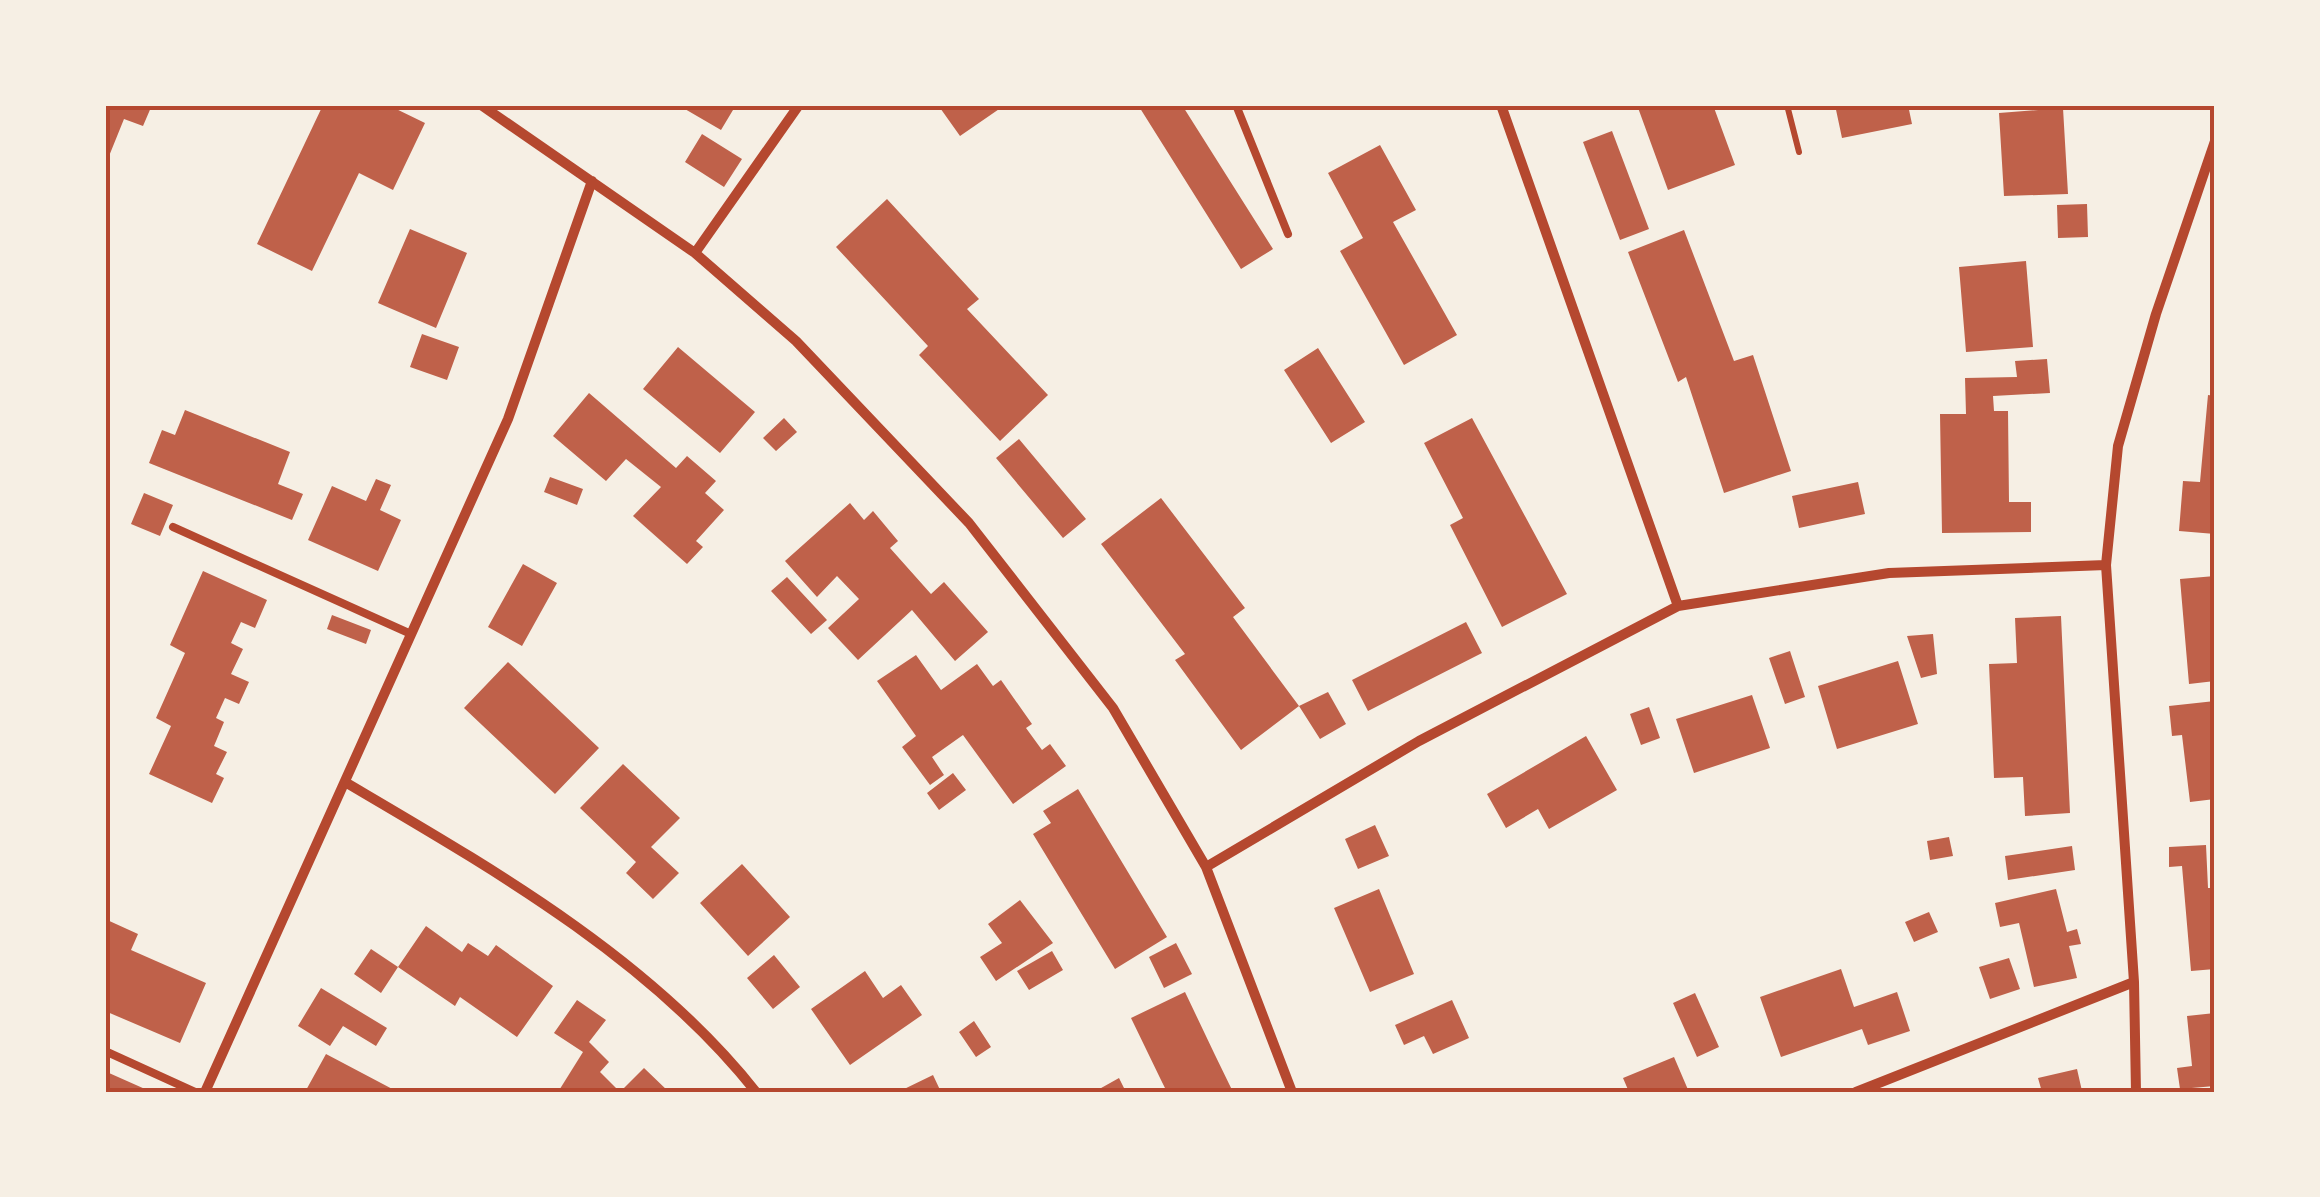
<svg xmlns="http://www.w3.org/2000/svg" width="2320" height="1197" font-family="Inter,sans-serif">
<rect width="100%" height="100%" fill="#f6efe4"/>
<path fill="#bf614a" d="M105 105H152L143 126 124 119 105 166Z
M323 105H388L425 123 393 190 359 173 312 271 257 244Z
M678 105H736L721 130Z
M938 105H1005L960 136Z
M1138 105H1182L1273 249 1241 269Z
M1637 105H1713L1735 165 1668 190Z
M1835 105H1908L1912 124 1842 138Z
M2063 108 2068 194 2004 196 1999 113Z
M1612 131 1649 229 1620 240 1583 142Z
M702 134 742 159 724 187 685 162Z
M1380 145 1416 210 1393 222 1457 335 1404 365 1340 251 1363 238 1328 173Z
M887 199 979 299 967 309 1048 395 1000 441 919 355 928 346 836 247Z
M2087 204 2088 237 2058 238 2057 205Z
M410 229 467 253 436 328 378 303Z
M1684 230 1734 361 1753 355 1791 471 1724 493 1686 377 1678 382 1628 252Z
M2026 261 2033 347 1966 352 1959 267Z
M422 334 459 347 447 380 410 367Z
M678 347 755 412 720 453 643 389Z
M1318 348 1365 422 1331 443 1284 370Z
M2047 359 2050 393 1993 396 1994 411H2008L2009 502H2031V532L1942 533 1940 414H1966L1965 378 2017 377 2015 361Z
M589 393 676 468 687 456 716 481 705 493 724 510 696 541 703 547 687 564 633 516 661 487 626 459 606 481 553 436Z
M2208 395 2215 396V534L2179 531 2183 481 2200 482Z
M185 410 290 452 278 484 303 494 292 520 149 463 162 430 175 435Z
M784 418 797 432 776 451 763 438Z
M1472 418 1567 594 1502 627 1450 525 1463 518 1424 443Z
M1019 439 1086 519 1063 538 996 458Z
M550 477 583 489 577 505 544 492Z
M376 479 391 485 380 510 401 520 378 571 308 540 332 486 366 501Z
M1858 482 1865 514 1799 528 1792 496Z
M144 493 173 505 160 536 131 524Z
M1161 498 1245 608 1233 617 1299 706 1241 750 1175 660 1185 654 1101 544Z
M850 503 864 520 873 511 898 541 890 548 931 594 944 582 988 632 955 661 912 610 858 660 828 628 859 599 837 576 817 597 785 561Z
M523 564 557 583 522 646 488 627Z
M203 571 267 600 255 628 241 622 231 643 243 649 231 674 249 682 239 704 225 698 216 718 224 722 214 746 227 752 216 774 224 778 212 803 149 774 171 726 156 718 185 653 170 645Z
M2215 576V681L2189 684 2180 579Z
M787 577 827 620 811 634 771 591Z
M332 615 371 630 366 644 327 629Z
M2061 616 2070 813 2025 816 2023 777 1994 778 1989 664 2017 663 2015 618Z
M1466 622 1482 653 1368 711 1352 680Z
M1933 634 1937 674 1921 678 1907 636Z
M1790 651 1805 697 1785 704 1769 658Z
M916 655 941 690 977 664 993 686 1001 680 1032 724 1026 728 1042 750 1050 744 1066 766 1013 804 963 735 932 757 944 775 930 785 902 747 916 736 877 681Z
M1898 661 1918 724 1837 749 1818 686Z
M508 662 599 748 555 794 464 708Z
M1328 692 1346 724 1320 739 1299 706Z
M1752 695 1770 748 1694 773 1676 719Z
M2215 701V799L2190 802 2182 735 2172 736 2169 706Z
M1649 707 1660 738 1641 745 1630 714Z
M1586 736 1617 790 1549 829 1538 809 1506 828 1487 794Z
M623 764 680 818 651 847 679 873 653 899 626 873 636 862 580 808Z
M953 773 966 790 939 810 927 793Z
M1078 789 1167 937 1115 969 1033 834 1051 823 1043 811Z
M1375 825 1389 856 1358 869 1345 839Z
M1949 837 1953 856 1930 860 1927 841Z
M2206 845 2208 888H2215V969L2191 971 2182 866 2169 867V847Z
M2072 846 2075 870 2008 880 2005 856Z
M742 864 790 917 748 956 700 903Z
M1379 889 1414 974 1370 992 1334 908Z
M2056 889 2067 932 2077 929 2081 944 2069 946 2077 978 2034 987 2019 923 2000 927 1995 903Z
M1020 900 1053 943 996 981 980 957 1002 943 988 924Z
M1929 912 1938 932 1914 942 1905 922Z
M105 919 138 934 131 950 206 983 180 1043 105 1011Z
M426 926 462 952 468 943 488 956 496 945 553 986 517 1037 460 997 455 1006 398 967Z
M1176 943 1192 974 1164 988 1149 957Z
M371 949 398 967 381 993 354 974Z
M1052 951 1063 970 1029 990 1017 971Z
M774 955 800 987 773 1009 747 978Z
M2009 958 2020 989 1990 999 1979 967Z
M1841 969 1854 1007 1897 992 1910 1031 1868 1045 1862 1029 1781 1057 1760 997Z
M865 971 883 998 901 985 922 1015 850 1065 811 1009Z
M321 988 387 1028 376 1046 343 1026 330 1046 298 1026Z
M1185 992 1215 1055 1233 1092H1167L1161 1080 1131 1018Z
M1695 993 1719 1047 1697 1057 1673 1003Z
M577 1000 606 1020 589 1042 609 1062 600 1072 620 1092H558L583 1052 554 1033Z
M1452 1000 1469 1038 1433 1054 1424 1036 1404 1045 1395 1025Z
M2215 1013V1086L2180 1089 2177 1068 2192 1066 2187 1016Z
M974 1021 991 1047 976 1057 959 1032Z
M326 1054 398 1092H305Z
M1674 1057 1689 1092H1629L1623 1078Z
M644 1068 669 1092H620Z
M2077 1069 2082 1091 2042 1092 2038 1078Z
M109 1073 145 1089 143 1092H105Z
M933 1075 941 1092H898Z
M1119 1078 1126 1092H1094Z"/>
<g fill="none" stroke-linecap="round" stroke-linejoin="round">
<path stroke="#b5482f" stroke-width="6" d="M1787 105 1799 152"/>
<path stroke="#b5482f" stroke-width="8" d="M1236 105 1288 234
M173 527 411 634
M105 1051 195 1092"/>
<path stroke="#b5482f" stroke-width="10" d="M481 105 695 253 796 341 969 523 1113 708 1206 867 1292 1092
M1501 105 1678 606
M695 253 799 105
M345 782C491 868 650 958 756 1092
M1206 867 1419 741 1678 606 1889 573 2106 565
M205 1092 508 419 592 181
M1856 1092 2134 982
M2136 1092 2134 982 2106 565 2118 446 2156 314 2215 141"/>
</g>
<rect width="2320" height="1197" fill="none" stroke="#f6efe4" stroke-width="215"/>
<rect x="108" y="108" width="2104" height="982" fill="none" stroke="#b5482f" stroke-width="4"/>
</svg>
